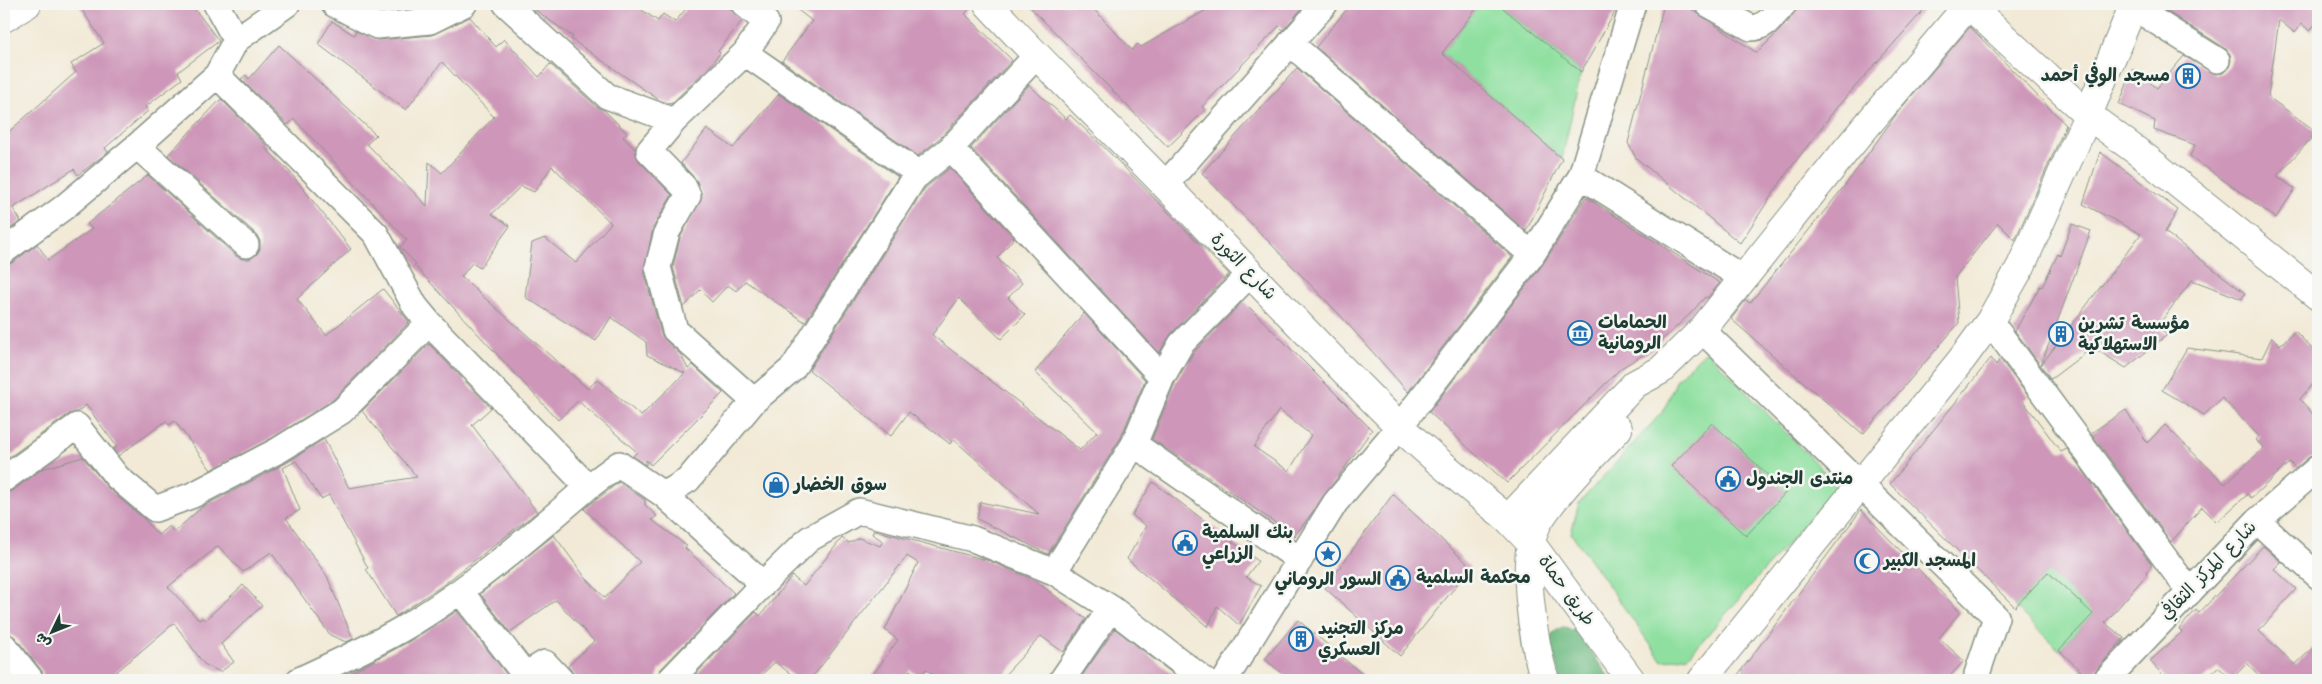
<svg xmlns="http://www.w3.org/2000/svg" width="2322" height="684" font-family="Kalam,'Playpen Sans Arabic',sans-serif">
<rect width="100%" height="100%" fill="#f6f6f2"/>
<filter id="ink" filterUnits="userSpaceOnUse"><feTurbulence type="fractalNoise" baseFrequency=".02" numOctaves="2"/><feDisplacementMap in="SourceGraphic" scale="10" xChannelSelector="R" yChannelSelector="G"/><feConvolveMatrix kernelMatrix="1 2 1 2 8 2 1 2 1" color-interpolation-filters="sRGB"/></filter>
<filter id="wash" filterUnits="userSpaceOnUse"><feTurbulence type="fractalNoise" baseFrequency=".0096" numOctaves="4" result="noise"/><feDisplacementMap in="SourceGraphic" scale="20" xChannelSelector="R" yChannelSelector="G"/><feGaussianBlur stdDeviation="1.12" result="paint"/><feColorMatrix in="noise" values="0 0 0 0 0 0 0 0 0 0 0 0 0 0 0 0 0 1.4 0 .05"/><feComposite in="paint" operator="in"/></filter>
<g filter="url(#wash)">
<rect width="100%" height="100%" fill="#f2ead7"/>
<path fill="#8fe0a0" stroke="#578e6a" d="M1480 4H1498L1581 72 1562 159 1442 53Z
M1706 351 1838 486 1689 656 1662 661 1571 533 1579 503 1664 410 1677 379Z
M2066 553 2093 614 2059 650 2015 607Z"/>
<path fill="#73be86" stroke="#497e5d" d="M1562 627 1576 631 1611 680H1561L1550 643C1551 634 1555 631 1562 627Z"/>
<g id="blocks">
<path fill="#ce97b9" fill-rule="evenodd" d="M78 4H191L219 41 178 72 182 79 145 107 148 111 105 148 108 152 104 155 78 175 74 169 13 208 21 221 4 233V136L76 72 71 64 104 43Z
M375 4H432L426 7 380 11 372 7Z
M527 4H633L658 21 663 14 675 22 690 4H730L731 10 742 21 718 51 720 53 710 66 671 104 659 100 571 39 573 37Z
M790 4H973L965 14 1012 60 941 137 918 156 782 61 812 21Z
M1027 4H1089L1132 50 1138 44 1141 47 1217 4H1306L1283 30 1279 26 1202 107 1205 110 1168 147Z
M1351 4H1480L1442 53 1562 159 1526 231 1316 47Z
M1498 4H1605L1615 12 1581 72Z
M1664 4H1684L1757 53 1788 22 1799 4H1929L1837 107 1786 174 1740 243 1636 158 1628 143Z
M2155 4H2318V20L2310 31 2302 24 2295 33 2279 20 2268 97 2317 132 2277 176 2295 189 2276 218 2190 156 2195 145 2154 130 2155 121 2119 104 2133 69 2157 88 2184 56 2216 74 2223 73 2229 67 2231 60 2230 54 2225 48Z
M470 17 496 47 504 39 539 77 550 64 597 107 604 110 627 133 623 137 635 149 639 161 672 195 653 228 644 271 661 334 665 340 681 355 688 369 693 365 723 393 651 465 646 460V465L633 456 637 452 578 401 558 420 414 265 416 264 400 247 407 240 294 119 288 125 241 79 246 75 249 79 279 45 376 135 367 144 427 206 429 162 442 173 494 117 442 62 406 110 318 44 332 21 354 35 356 31 378 40 432 35ZM552 166 611 223 576 263 545 238 532 243 525 297 596 341 611 317 646 342 647 355 685 373 641 416 597 379 588 389 461 277 472 263 480 268 510 226 492 214 521 186 534 192Z
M1970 27 2066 125 2015 240 1998 223 1955 277 1959 323 1863 434 1731 319 1746 300 1750 303 1847 183 1898 112Z
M1297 68 1512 257 1408 392 1339 314 1202 173Z
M1029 85 1066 119 1070 115 1110 153 1229 274 1171 334 1159 353 971 148Z
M779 94 898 177 805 322 745 281 736 291 728 285 712 302 700 290 684 307 673 267 680 238 702 196 697 181 681 163 707 129 733 148Z
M221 99 267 146 265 148 289 171 351 249 297 299 326 335 383 289 409 322 333 400 272 438 211 470 175 421 169 425 166 421 118 456 113 449 117 447 86 405 77 412 69 414 4 461V265L12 263 37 244 48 260 92 229 87 224 148 175 236 256 242 259H250L257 254 260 249V241L256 234 168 155Z
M2100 152 2178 210 2165 232 2245 293 2242 299 2192 280 2157 327 2167 335 2126 368 2082 341 2088 351 2051 379 2015 331 2040 286 2042 287 2058 254 2060 256 2072 224 2091 231 2041 365 2141 234 2083 204Z
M950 168 1014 238 997 258 1022 283 1008 298 1025 315 1001 339 959 298 932 335 1080 450 1097 432 1035 372 1084 313 1145 380 1121 437 1048 554 977 519 980 502 1039 514 953 439 950 444 909 412 891 436 809 370 925 188Z
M1586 197 1720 283 1707 298 1705 297 1690 314 1650 351 1621 368 1507 483 1429 412 1543 264Z
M1243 301 1372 430 1295 536 1152 439 1175 383 1193 353ZM1279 410 1311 435 1289 471 1254 447Z
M2295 331 2318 355V378L2300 399 2318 420V454L2309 457 2295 469 2290 462 2251 498 2248 494 2217 522 2202 507 2171 542 2091 433 2126 410 2147 443 2165 425 2225 484 2264 448 2256 440 2259 436 2222 398 2204 415 2162 390 2187 348 2262 358 2272 337 2280 345Z
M429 344 491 408 472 425 537 512 443 585 396 616 366 569 368 568 329 495 321 499 296 461 283 468 300 510 286 518 327 576 353 639 346 642 330 635 271 552 243 572 218 546 168 587 199 620 203 618 205 620 243 585 262 606 221 644 234 662 220 672 204 664 174 623 107 680H45L42 671 15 637 4 632V493L12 491 42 469 83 457 108 488 144 519 158 535 169 526 174 532 202 507 286 463 324 439 349 488 417 477 362 411Z
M1991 358 1996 365 2000 359 2028 396 2023 401 2061 452 2067 449 2152 565 2146 572 2147 574 2105 623 2124 638 2096 670 2090 680 2059 650 2093 614 2048 572 2015 607 1890 484Z
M1712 423 1786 492 1746 536 1671 466Z
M619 482 645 500V505L657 516 652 520 687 546 685 548 734 593 660 670 656 680H575V676L568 666 594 641 556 600 510 632 480 594 554 535 585 577 605 598 640 562 584 509Z
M1153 482 1258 561 1246 577 1261 586 1239 625 1217 606 1208 627 1127 559 1146 526 1132 515Z
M1393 494 1471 567 1400 656 1325 588Z
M1861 510 1960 612 1939 638 1964 661 1946 680H1734Z
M874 530 990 561 1034 580 1086 619 1063 652 1041 636 1000 680H939L926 669 920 677 910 670 905 680H869L898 640 885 630 918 563 907 556 810 680H799L775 662 756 680H690L756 612 760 616 792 576 804 586 842 538 849 543 859 538 880 546 883 541 872 534Z
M2263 546 2281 562 2274 569 2296 589 2259 631 2295 665 2318 643V680H2263L2247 663 2232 679 2218 667 2203 680H2167L2150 661 2182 632 2179 629 2196 610 2199 613Z
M457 611 511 680H338L410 641Z
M1298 620 1369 680H1290L1265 659Z
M1115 629 1181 680H1079Z"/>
</g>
</g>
<g filter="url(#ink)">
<use href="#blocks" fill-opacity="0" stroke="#889486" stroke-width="1"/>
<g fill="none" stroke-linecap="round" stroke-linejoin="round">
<defs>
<path id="minor" d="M216 4 236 40
M334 4 377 26 430 21 464 4
M506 4 607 96 674 121
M744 4 766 22 745 53 674 121 649 151 684 187 688 196 667 232 658 267 675 330 754 401
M1708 4 1751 28C1766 28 1775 14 1784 4
M2133 7 2217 60
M1290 43 1532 255
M745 53 919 174
M217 75 376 234 415 306 429 323 588 487 619 464 664 495 763 584
M137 146 246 245
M951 148 1162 377
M1581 176 1743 278
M1165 185 1325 4
M4 251 63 208 137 146 217 75 236 40 287 4
M1990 321 2190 592
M1702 330 1996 617 1977 674
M1134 444 1300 560
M4 479 77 426 117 477 155 509 193 495 279 450 342 411 429 323
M664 495 688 480 754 401 793 368 914 178 951 148 1036 56
M2257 521 2318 576
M1054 572 1134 444 1162 377 1181 344 1250 274
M460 591 525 675 545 663 561 680
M4 646 31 680
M299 680C334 664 369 648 402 629 470 589 529 538 588 487
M670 680 763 584 809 539 859 511 973 539 1054 572 1111 608 1204 680
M1062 680 1111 608
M1225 680 1335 503 1400 426 1532 255 1581 176 1633 4
M2106 680 2257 521 2318 468"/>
<path id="tertiary" d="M1968 4 2088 115 2146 158 2318 296
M4 18 27 4"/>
<path id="secondary" d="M988 4C1045 66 1106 124 1165 185 1243 265 1319 347 1399 426 1434 459 1471 489 1508 519"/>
<path id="primary" d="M1545 680C1533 643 1518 552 1540 519 1560 488 1593 456 1618 429
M1631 680 1530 542 1508 519 1635 384 1661 370 1702 330 1847 149 1969 4
M1702 680 1962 359 1990 321 2021 266 2088 115 2134 4"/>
</defs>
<use href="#minor" stroke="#889486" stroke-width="28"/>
<use href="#tertiary" stroke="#889486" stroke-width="30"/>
<use href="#secondary" stroke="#889486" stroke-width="30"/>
<use href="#primary" stroke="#889486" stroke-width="30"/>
<use href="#minor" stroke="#fff" stroke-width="25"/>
<use href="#tertiary" stroke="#fff" stroke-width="28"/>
<use href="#secondary" stroke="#fff" stroke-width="28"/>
<use href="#primary" stroke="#fff" stroke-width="28"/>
</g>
</g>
<defs>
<symbol id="building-ring" viewBox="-11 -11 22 22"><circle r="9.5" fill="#f6f6f2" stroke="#1f6fb2" stroke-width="1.5"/><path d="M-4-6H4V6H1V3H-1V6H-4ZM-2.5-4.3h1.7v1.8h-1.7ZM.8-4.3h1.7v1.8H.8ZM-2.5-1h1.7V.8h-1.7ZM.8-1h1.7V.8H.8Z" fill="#1f6fb2"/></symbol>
<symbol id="museum-ring" viewBox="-11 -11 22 22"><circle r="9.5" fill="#f6f6f2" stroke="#1f6fb2" stroke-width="1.5"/><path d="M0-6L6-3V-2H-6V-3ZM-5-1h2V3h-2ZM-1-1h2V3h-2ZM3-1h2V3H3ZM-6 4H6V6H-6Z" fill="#1f6fb2"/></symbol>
<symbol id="civic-ring" viewBox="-11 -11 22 22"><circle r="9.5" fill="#f6f6f2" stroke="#1f6fb2" stroke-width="1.5"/><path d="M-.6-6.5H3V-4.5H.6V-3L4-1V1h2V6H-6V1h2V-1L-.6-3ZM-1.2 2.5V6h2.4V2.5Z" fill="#1f6fb2"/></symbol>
<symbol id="shop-ring" viewBox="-11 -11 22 22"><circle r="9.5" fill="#f6f6f2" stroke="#1f6fb2" stroke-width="1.5"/><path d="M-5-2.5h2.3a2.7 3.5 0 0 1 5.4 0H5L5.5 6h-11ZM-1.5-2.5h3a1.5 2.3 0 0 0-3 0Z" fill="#1f6fb2"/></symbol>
<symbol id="sight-ring" viewBox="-11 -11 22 22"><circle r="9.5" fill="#f6f6f2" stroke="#1f6fb2" stroke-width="1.5"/><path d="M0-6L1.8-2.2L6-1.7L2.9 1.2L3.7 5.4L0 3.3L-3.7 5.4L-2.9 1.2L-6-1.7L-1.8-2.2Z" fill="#1f6fb2"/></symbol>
<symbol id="mosque-ring" viewBox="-11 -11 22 22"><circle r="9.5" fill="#f6f6f2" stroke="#1f6fb2" stroke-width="1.5"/><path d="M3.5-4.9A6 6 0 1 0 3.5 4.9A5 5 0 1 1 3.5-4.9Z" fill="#1f6fb2"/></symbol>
</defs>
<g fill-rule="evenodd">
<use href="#building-ring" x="2174" y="62" width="28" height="28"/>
<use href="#museum-ring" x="1566" y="319" width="28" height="28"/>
<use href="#building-ring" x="2047" y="320" width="28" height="28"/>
<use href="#civic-ring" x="1714" y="465" width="28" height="28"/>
<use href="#shop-ring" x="762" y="471" width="28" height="28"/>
<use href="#civic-ring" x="1171" y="529" width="28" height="28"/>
<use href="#sight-ring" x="1314" y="540" width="28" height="28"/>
<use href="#mosque-ring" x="1853" y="547" width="28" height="28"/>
<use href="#civic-ring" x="1384" y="564" width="28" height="28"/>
<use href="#building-ring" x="1287" y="625" width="28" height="28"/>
</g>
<g text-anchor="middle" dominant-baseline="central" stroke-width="5" stroke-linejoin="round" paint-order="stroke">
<g font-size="18" font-weight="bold" fill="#1f3d34" stroke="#f6f6f2" text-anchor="start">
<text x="2170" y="76" text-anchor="end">مسجد الوفي أحمد</text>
<text x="1598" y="323">الحمامات<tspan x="1598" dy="21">الرومانية</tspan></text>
<text x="2078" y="324">مؤسسة تشرين<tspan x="2078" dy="21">الاستهلاكية</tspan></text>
<text x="1746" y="479">منتدى الجندول</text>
<text x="794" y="485">سوق الخضار</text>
<text x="1202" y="533">بنك السلمية<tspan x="1202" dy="21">الزراعي</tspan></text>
<text x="1884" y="561">المسجد الكبير</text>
<text x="1416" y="578">محكمة السلمية</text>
<text x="1328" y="580" text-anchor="middle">السور الروماني</text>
<text x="1318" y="629">مركز التجنيد<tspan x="1318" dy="21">العسكري</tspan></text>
</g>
<g font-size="18" fill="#1f3d34" stroke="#f6f6f2">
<text transform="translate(1243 267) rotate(46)">شارع الثورة</text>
<text transform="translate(2209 571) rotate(-46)">شارع المركز الثقافي</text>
<text transform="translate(1566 591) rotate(54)">طريق حماة</text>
</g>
</g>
<rect width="2322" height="684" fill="none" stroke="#f6f6f2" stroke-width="20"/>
<g transform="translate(52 632) rotate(227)" stroke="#f6f6f2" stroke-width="4" paint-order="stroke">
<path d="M0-4L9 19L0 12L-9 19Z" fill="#1f3d34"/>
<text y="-8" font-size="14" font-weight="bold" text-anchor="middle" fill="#1f3d34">ش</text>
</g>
</svg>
